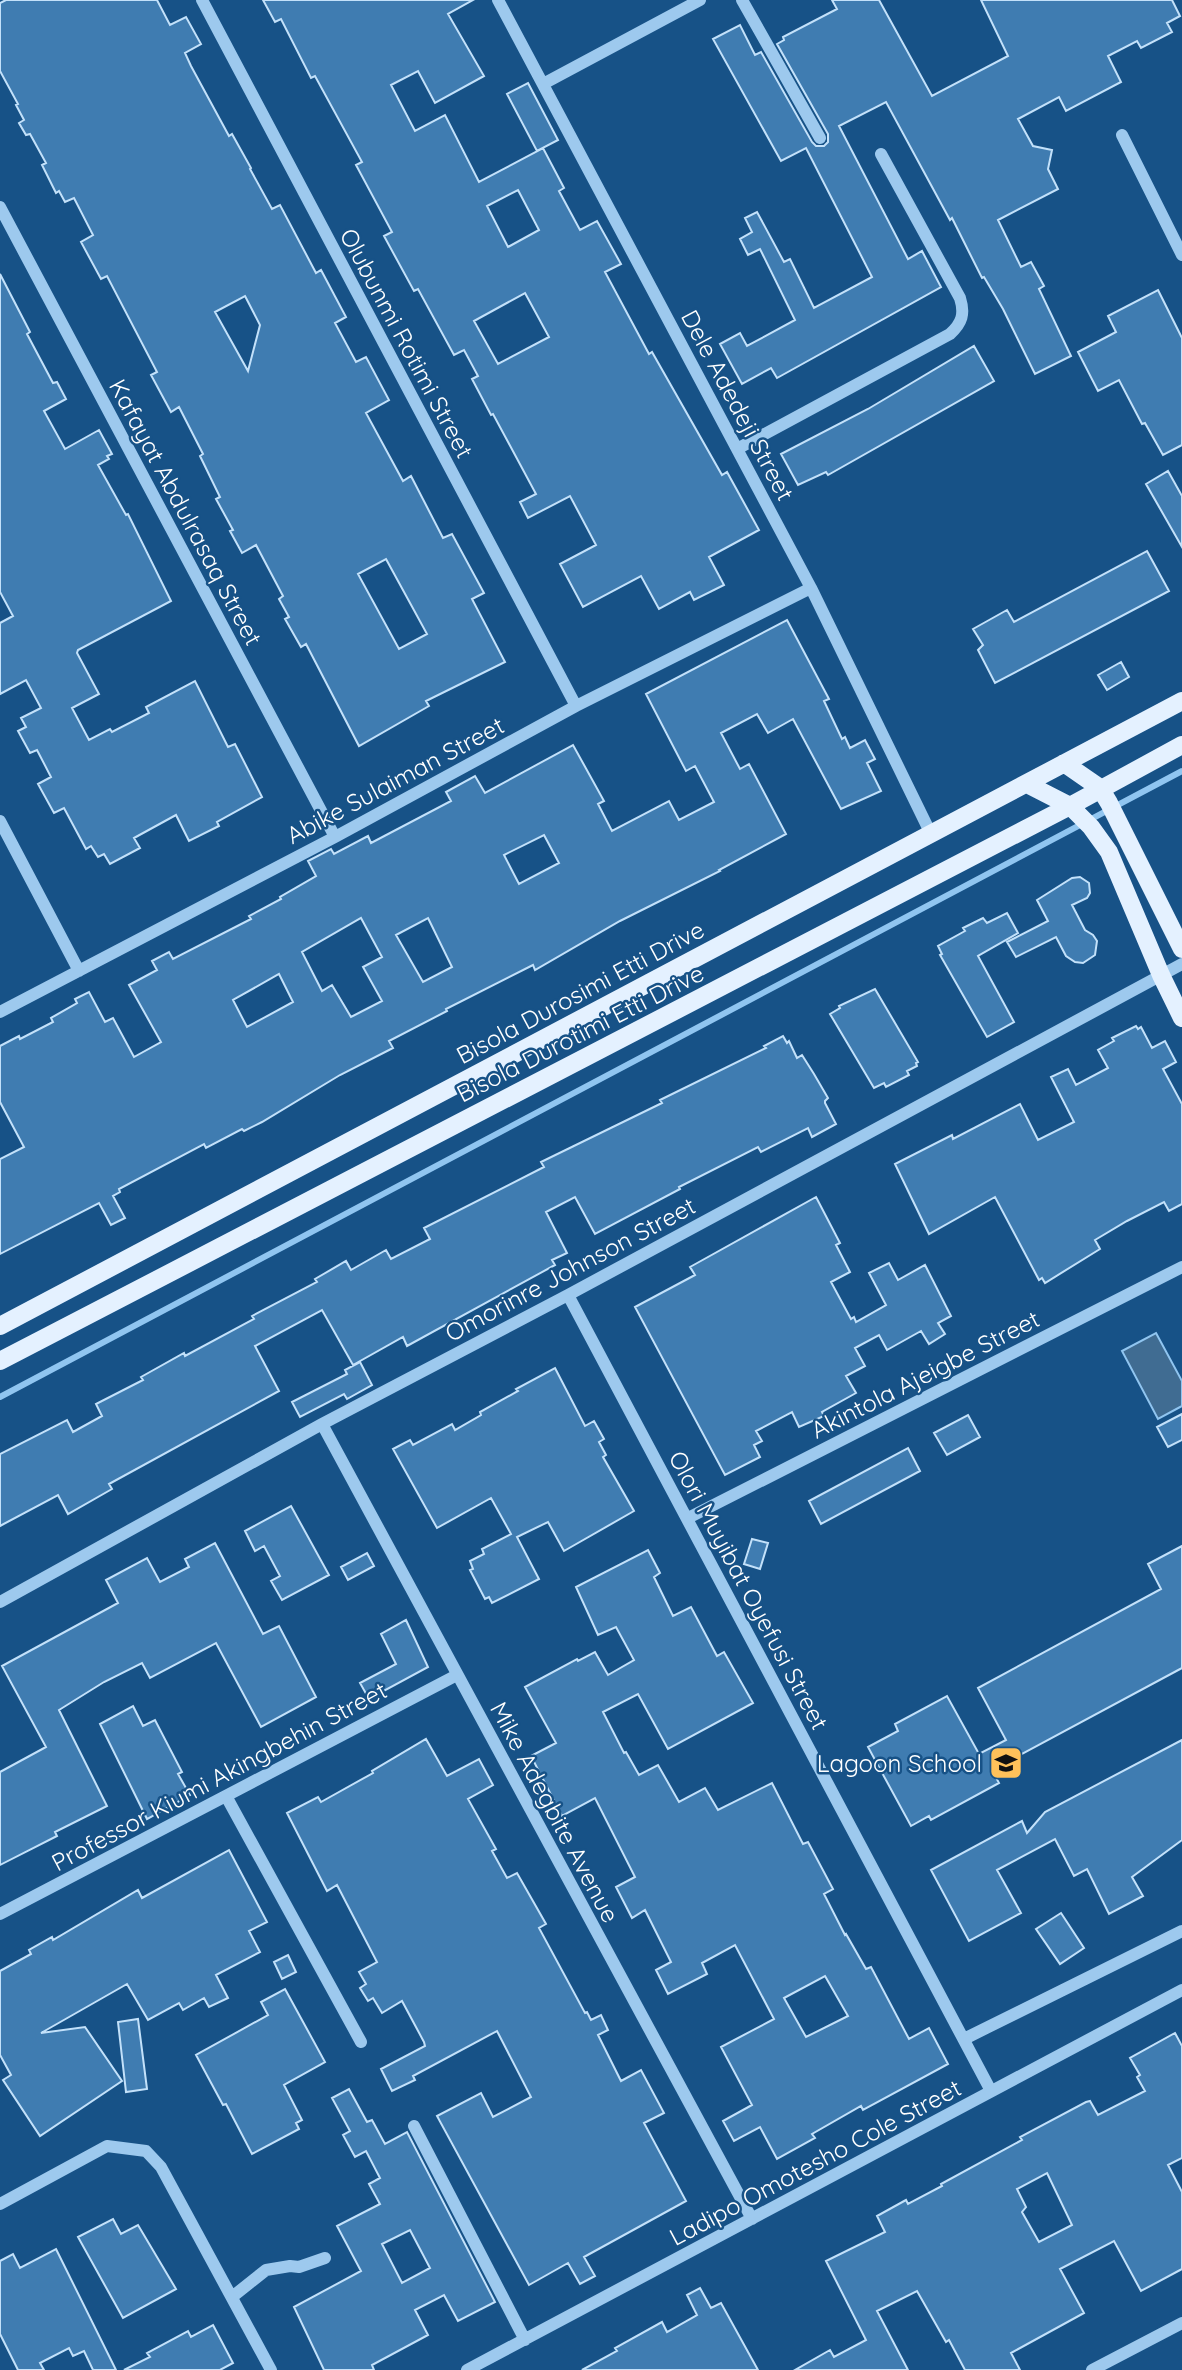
<svg xmlns="http://www.w3.org/2000/svg" width="1182" height="2370" font-family="Quicksand,sans-serif">
<rect width="100%" height="100%" fill="#175287"/>
<path fill="#406c92" stroke="#90c5f0" stroke-width="2" d="M1156 1333 1182 1381V1406L1158 1419 1122 1351Z"/>
<g fill="none" stroke-linecap="round" stroke-linejoin="round">
<path stroke="#90c5f0" stroke-width="6" d="M0 1397 1182 771"/>
</g>
<path fill="#3f7cb1" stroke="#c3e1fa" stroke-width="2" fill-rule="evenodd" d="M6 0H157L170 25 186 17 201 44 185 53 191 66 229 136 232 134 251 168 250 169 272 209 280 205 316 273 321 270 346 317 335 323 356 362 366 357 389 400 366 413 403 481 411 476 443 538 452 534 484 593 472 599 505 662 426 701 429 706 359 746 306 644 301 647 285 619 289 617 279 599 283 596 256 545 242 553 230 531 233 530 216 499 220 497 200 456 203 454 179 407 171 412 151 375 157 372 107 276 101 279 81 242 93 235 74 198 65 202 59 191 56 193 42 165 46 163 30 134 26 135 19 123 24 120 16 105 18 104 0 71V3ZM245 296 260 325 248 371 215 312ZM386 559 427 634 399 649 358 574Z
M263 0H473L448 14 484 76 435 103 418 71 391 85 415 131 445 115 479 182 543 148 564 188 559 191 580 230 597 221 621 264 605 272 649 354 652 352 722 475 727 472 759 530 709 557 724 585 694 600 690 592 659 609 641 576 583 607 560 564 596 545 570 496 528 518 520 502 536 494 493 414 491 415 472 379 478 376 464 350 454 355 418 289 414 291 384 236 392 232 356 165 362 162 315 76 311 78 281 19 275 22ZM518 190 539 230 508 247 487 206ZM525 293 549 337 498 364 474 321Z
M832 0H879L932 96 1008 56 981 0H1172L1180 16 1167 23 1172 32 1141 48 1137 41 1108 56 1121 82 1066 111 1059 97 1018 119 1033 146 1052 150 1048 169 1058 189 998 220 1021 267 1031 262 1044 286 1039 289 1071 356 1035 374 1003 309 984 277 982 278 952 218 950 220 886 102 839 126 908 259 922 251 941 287 777 378 771 368 742 384 720 344 740 333 747 346 795 320 760 249 748 255 740 239 752 232 745 218 757 212 784 262 790 259 814 308 872 277 806 148 781 161 713 39 740 25 755 55 761 52 812 142 816 146H824L828 142V134L777 44 784 40 783 37 837 9Z
M528 83 558 140 537 151 507 94Z
M0 274 30 332 27 334 53 383 57 382 66 399 44 411 65 449 99 430 112 454 107 456 109 459 98 465 126 515 128 514 171 601 78 650 77 653 99 694 72 708 89 740 110 729 112 732 149 713 146 707 195 681 228 747 235 744 262 797 217 822 219 826 189 841 176 815 134 838 140 848 110 864 104 854 98 857 91 846 86 849 64 808 54 813 38 784 51 777 37 750 30 753 18 731 26 727 21 718 41 708 26 680 0 694V623L13 616 0 592Z
M1158 290 1182 338V445L1163 455 1145 423 1142 424 1119 380 1098 391 1078 352 1116 332 1108 316Z
M974 346 994 381 828 475 826 472 798 485 781 454 868 409Z
M1168 471 1182 496V547L1146 484Z
M1147 551 1169 591 995 683 978 650 983 645 973 629 1007 610 1014 622Z
M787 620 829 699 824 701 842 739 845 737 850 748 865 740 875 759 867 763 881 791 841 809 793 719 768 733 757 714 721 733 740 769 749 764 786 834 719 870 720 871 620 921 535 970 533 965 446 1009 447 1011 389 1041 393 1048 340 1075 262 1122 244 1131 242 1129 206 1148 204 1144 119 1189 120 1192 113 1196 125 1218 111 1225 99 1203 0 1254V1159L24 1147 0 1102V1046L19 1036 20 1039 53 1022 51 1018 77 1003 75 999 89 992 105 1022 113 1018 134 1057 161 1042 129 985 157 970 152 961 169 952 173 959 251 919 249 916 281 899 280 897 316 876 308 861 331 849 334 854 368 836 371 843 451 801 446 792 475 776 485 793 573 745 604 801 598 804 612 831 669 801 679 820 714 802 695 766 686 771 646 694ZM544 835 559 863 519 884 504 855ZM361 918 382 957 363 967 382 1001 351 1017 332 985 322 991 302 952ZM428 918 452 967 423 982 396 935ZM279 974 293 1002 247 1027 233 1000Z
M1121 662 1129 677 1107 690 1098 675Z
M1080 877 1089 883 1090 893 1087 898 1072 905 1085 930 1093 935 1097 941 1095 955 1083 963 1075 962 1066 956 1056 937 1016 957 1007 942 1048 921 1037 900 1072 878Z
M1007 913 1018 933 978 956 1014 1022 987 1037 940 955 942 954 938 946 965 931 963 928 983 918 987 923Z
M875 989 918 1062 916 1063 917 1066 907 1071 909 1075 886 1087 884 1083 874 1088 830 1014 840 1008 839 1006Z
M1136 1026 1138 1029 1141 1027 1152 1048 1165 1041 1176 1062 1163 1069 1182 1104V1204L1169 1211 1164 1202 1127 1221 1095 1240 1100 1249 1045 1283 1042 1278 1039 1280 995 1197 929 1234 895 1164 952 1135 953 1139 1020 1104 1038 1140 1074 1122 1051 1077 1068 1069 1076 1085 1108 1068 1098 1050 1114 1041 1112 1038Z
M783 1036 787 1043 789 1041 797 1058 802 1055 814 1074 828 1098 825 1101V1103L836 1124 812 1137 808 1128 761 1152 758 1147 679 1187 680 1189 595 1234 575 1197 546 1212 567 1253 552 1260 555 1265 407 1346 403 1337 353 1365 322 1310 255 1346 279 1391 109 1484 112 1489 68 1514 58 1495 0 1526V1454L67 1420 73 1432 102 1416 96 1404 143 1380 141 1377 184 1353 185 1356 254 1319 252 1316 317 1282 315 1279 346 1261 351 1270 386 1250 391 1259 430 1239 424 1228 544 1167 541 1162 662 1103 660 1100 766 1048 764 1046Z
M816 1197 840 1243 836 1245 850 1272 831 1282 851 1319 854 1317 856 1322 886 1305 869 1273 889 1263 898 1280 925 1265 951 1316 938 1323 945 1334 929 1344 921 1331 887 1350 879 1335 855 1348 865 1366 846 1376 856 1393 822 1412 824 1416 799 1427 792 1412 756 1431 762 1441 754 1445 760 1457 725 1475 635 1307 695 1275 690 1267Z
M360 1362 372 1385 347 1399 344 1394 300 1417 292 1402 347 1374 345 1370Z
M555 1368 585 1426 594 1421 604 1439 599 1442 606 1455 603 1457 634 1511 564 1551 548 1522 517 1537 539 1579 492 1603 489 1597 485 1599 470 1570 473 1569 470 1561 484 1554 482 1549 511 1534 491 1498 437 1528 393 1449 410 1440 413 1445 452 1424 455 1430 481 1415 480 1412 518 1391 516 1389Z
M1182 1414V1440L1168 1447 1157 1427Z
M968 1415 980 1437 947 1455 934 1433Z
M908 1448 920 1471 821 1524 809 1501Z
M291 1506 329 1575 282 1600 271 1581 280 1576 264 1546 255 1551 245 1531Z
M752 1539 768 1543 760 1569 744 1564Z
M215 1543 263 1634 279 1626 316 1697 261 1727 216 1643 150 1678 142 1663 104 1682 59 1710 107 1806 55 1832 57 1836 0 1865V1772L46 1747 2 1666 118 1603 106 1580 147 1558 160 1582 189 1567 185 1559Z
M1182 1546V1668L992 1770 999 1783 931 1820 929 1816 911 1826 868 1747 898 1731 895 1724 947 1696 979 1754 1006 1740 978 1688 1161 1589 1148 1564Z
M648 1550 660 1573 654 1577 673 1616 691 1607 717 1656 724 1652 753 1703 668 1749 638 1694 603 1712 624 1753 626 1752 639 1775 658 1765 679 1802 705 1788 718 1810 772 1783 803 1844 808 1842 833 1889 824 1894 845 1935 846 1934 866 1969 871 1967 909 2039 929 2028 948 2064 863 2110 861 2106 812 2134 815 2138 777 2159 760 2127 734 2141 723 2121 752 2105 721 2047 774 2019 735 1945 702 1963 707 1974 668 1994 656 1970 671 1962 645 1910 632 1918 616 1887 635 1877 595 1798 562 1816 531 1756 556 1743 525 1687 577 1659 578 1661 595 1652 608 1675 634 1660 616 1627 598 1635 576 1587ZM825 1976 848 2016 806 2037 784 1998Z
M367 1553 374 1566 348 1580 341 1567Z
M406 1620 428 1667 369 1699 360 1683 396 1664 381 1634Z
M133 1706 143 1726 155 1720 182 1772 178 1774 190 1795 147 1819 100 1724Z
M426 1739 447 1776 479 1759 493 1785 468 1799 496 1849 492 1851 507 1878 517 1873 546 1924 539 1928 585 2013 587 2012 591 2020 601 2015 608 2030 598 2035 621 2081 641 2070 664 2113 644 2123 686 2201 584 2257 595 2276 580 2284 568 2263 529 2285 437 2116 481 2093 493 2117 531 2097 497 2031 413 2076 415 2080 392 2091 381 2069 425 2046 424 2042 402 2001 382 2013 373 1998 368 2001 360 1988 366 1984 359 1972 377 1962 337 1885 327 1891 287 1813 318 1797 321 1802 373 1773 372 1771Z
M1182 1740V1840L1132 1877 1143 1896 1109 1914 1087 1869 1074 1876 1055 1839 997 1870 1021 1913 969 1941 931 1870 1022 1821 1027 1833 1045 1812Z
M229 1850 267 1922 249 1931 260 1952 216 1975 228 1998 209 2007 204 1998 183 2010 179 2003 148 2020 127 1984 41 2033 85 2027 122 2081 40 2136 3 2080 11 2075 0 2055V1971L31 1954 29 1950 52 1937 53 1940 138 1890 142 1898Z
M1061 1913 1084 1948 1060 1964 1036 1929Z
M288 1955 296 1972 282 1979 274 1962Z
M285 1989 325 2062 284 2085 302 2120 296 2123 299 2129 252 2154 226 2104 223 2105 196 2055 268 2015 261 2002Z
M138 2019 147 2089 126 2092 118 2022Z
M1175 2033 1182 2046V2158L1168 2165 1182 2192V2269L1141 2291 1114 2241 1060 2269 1084 2313 1011 2353 1020 2370H965L949 2340 946 2342 917 2291 877 2311 908 2370H795L830 2350 834 2357 866 2340 826 2261 885 2232 877 2216 906 2200 908 2204 942 2186 941 2184 1022 2140 1020 2137 1086 2102 1090 2101 1098 2115 1145 2091 1137 2077 1140 2075 1130 2058ZM1047 2173 1072 2225 1039 2242 1022 2212 1026 2207 1017 2189Z
M349 2089 367 2122 372 2120 385 2144 407 2132 495 2302 458 2321 444 2295 415 2310 428 2335 372 2365 374 2370H324L294 2307 361 2271 337 2226 380 2204 369 2184 380 2178 366 2151 355 2157 343 2135 350 2131 332 2098ZM410 2230 430 2268 402 2283 382 2244Z
M113 2219 121 2234 138 2225 176 2289 123 2318 78 2237Z
M56 2249 116 2370H93L84 2351 73 2356 69 2348 40 2363 44 2370H18L0 2334V2261L13 2254 20 2268Z
M700 2288 711 2308 721 2303 758 2370H582L617 2351 615 2348 662 2322 667 2332 697 2315 687 2295Z
M213 2325 233 2363 220 2370H124L150 2357 147 2353 188 2331 191 2337Z"/>
<g fill="none" stroke-linecap="round" stroke-linejoin="round">
<path stroke="#9dc9ee" stroke-width="12" d="M202 0 576 706
M498 0 811 588 931 834
M742 0 820 138
M543 84 700 0
M1122 135 1182 255
M0 207 335 837
M737 449 950 334C962 323 965 314 960 298L881 154
M0 821 79 971
M0 1012 335 837 576 706 811 588
M568 1295 991 2091
M322 1424 752 2219
M688 1518 1182 1267
M0 1602 322 1424 568 1295 1182 964
M226 1796 361 2042
M0 1914 457 1675
M964 2039 1182 1931
M414 2126 525 2340
M0 2204 107 2146 146 2151 161 2167 271 2370
M232 2297 266 2270 290 2266 299 2267 325 2258
M467 2370 1182 1990
M1092 2370 1182 2323"/>
<path stroke="#e4f1ff" stroke-width="18" d="M1064 763 1100 788 1109 803 1182 949
M1027 784 1070 806 1091 827 1109 852 1161 975 1182 1018
M0 1326 1182 701
M0 1361 1070 806 1182 745"/>
</g>
<defs>
<symbol id="school-square" viewBox="-11 -11 22 22"><rect x="-9" y="-9" width="18" height="18" rx="4" fill="#ffc15a" stroke="#175287"/><path d="M0-5L7-2L0 1L-7-2ZM-4 1L0 2.5L4 1V4Q0 6-4 4Z" fill="#111"/></symbol>
</defs>
<g fill-rule="evenodd">
<use href="#school-square" x="987" y="1744" width="38" height="38"/>
</g>
<g text-anchor="middle" dominant-baseline="central" stroke-width="5" stroke-linejoin="round" paint-order="stroke">
<g font-size="24" fill="#fff" stroke="#175287">
<text transform="translate(407 343) rotate(62)">Olubunmi Rotimi Street</text>
<text transform="translate(738 405) rotate(62)">Dele Adedeji Street</text>
<text transform="translate(186 512) rotate(62)">Kafayat Abdulrasaq Street</text>
<text transform="translate(395 780) rotate(-28)">Abike Sulaiman Street</text>
<text transform="translate(580 992) rotate(-28)">Bisola Durosimi Etti Drive</text>
<text transform="translate(580 1033) rotate(-27)">Bisola Durotimi Etti Drive</text>
<text transform="translate(570 1269) rotate(-28)">Omorinre Johnson Street</text>
<text transform="translate(925 1374) rotate(-27)">Akintola Ajeigbe Street</text>
<text transform="translate(749 1590) rotate(62)">Olori Muyibat Oyefusi Street</text>
<text transform="translate(219 1776) rotate(-28)">Professor Kiumi Akingbehin Street</text>
<text transform="translate(555 1812) rotate(62)">Mike Adegbite Avenue</text>
<text transform="translate(815 2162) rotate(-28)">Ladipo Omotesho Cole Street</text>
</g>
<g font-size="24" fill="#fff" stroke="#175287" text-anchor="end">
<text x="982" y="1763">Lagoon School</text>
</g>
</g>
</svg>
